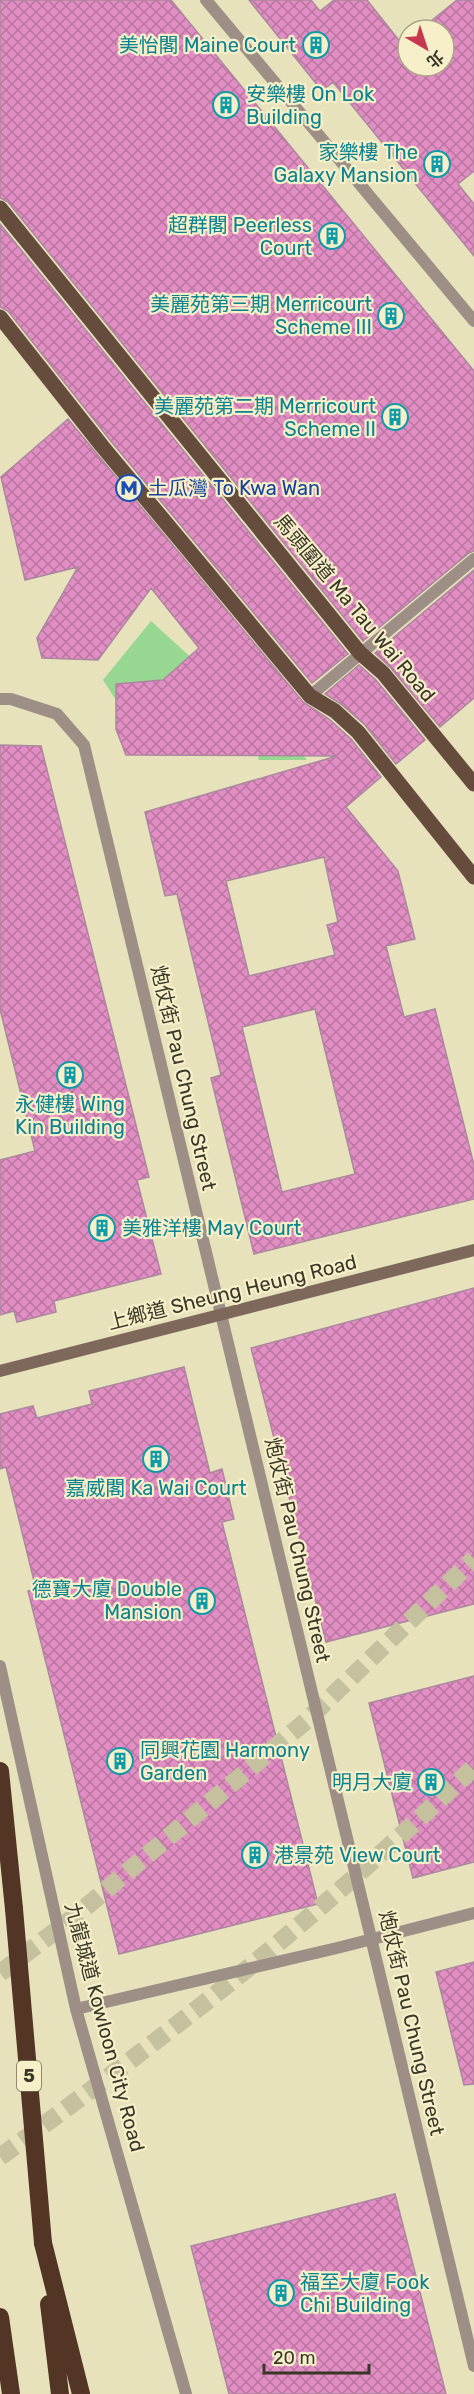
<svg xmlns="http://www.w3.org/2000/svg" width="474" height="2394" font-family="Rubik,'Noto Sans TC',sans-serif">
<defs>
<pattern id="building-cross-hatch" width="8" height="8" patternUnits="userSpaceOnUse" patternTransform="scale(1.5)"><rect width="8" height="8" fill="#e28ec4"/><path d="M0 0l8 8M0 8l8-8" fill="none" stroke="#b8759f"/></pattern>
</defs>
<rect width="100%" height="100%" fill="#e8e2bc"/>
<path fill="#97d792" d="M151 621 207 672 272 716 307 760H258L259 755 121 708 103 680Z"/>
<path fill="url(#building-cross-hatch)" stroke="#aa889d" stroke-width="1.5" fill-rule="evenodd" d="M0 0H171L474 371V551L469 553 363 641 8 202 0 198Z
M249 0H311L320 11 334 0H367L402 44 408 40V66H444V30H420L457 0H474V171L458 184 474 204V256L333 82 322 91Z
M0 224 348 654 312 683 110 440 8 311 0 307Z
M68 419 303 702 329 719 351 739 381 777 346 807 398 871 415 939 386 946 404 1017 435 1009 474 1165V1199L254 1254 211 1078 221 1075 177 894 165 896 145 812 337 756 126 755 116 729V684L163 680 199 648 151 588 98 660 42 658 37 638 78 567 25 580 1 477ZM324 857 338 922 327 925 335 955 249 976 226 881ZM315 1009 355 1174 282 1192 242 1027Z
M474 570V698L440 727 390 667 375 653Z
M359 665 376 680 425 740 396 764 365 725 341 704 325 694Z
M0 745 41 746 149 1177 137 1180 161 1274 54 1301 56 1312 17 1322 14 1311 0 1315V1160L35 1151 0 1009Z
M474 1288V1604L326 1642 251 1348Z
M184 1367 210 1473 222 1469 234 1519 222 1522 318 1904 119 1954 28 1591 36 1589 6 1467 0 1469V1414L33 1406 37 1418 92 1404 89 1391Z
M474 1676V1862L413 1878 369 1703Z
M474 1962V2084L464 2085 436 1972Z
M395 2194 446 2394H229L191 2246Z"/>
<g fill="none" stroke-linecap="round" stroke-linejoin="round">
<path stroke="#c5c09e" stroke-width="18" stroke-dasharray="18 9" stroke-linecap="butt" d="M0 1973 74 1917 306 1721 474 1559
M0 2157C89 2092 178 2026 264 1955 336 1895 406 1832 474 1767"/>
<path stroke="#9e8f86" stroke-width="12" d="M206 0 474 321
M310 696 474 559
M0 699H11L57 714 84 745 474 2366
M0 1666 76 2009 186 2394
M76 2009 337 1948 474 1913"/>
<path stroke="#7e685b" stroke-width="12" d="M0 1371 474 1250"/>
<path stroke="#664c3d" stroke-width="15" d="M0 208 360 653 383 673 474 784
M0 317 102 446 310 696 335 711 358 732 474 877"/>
<path stroke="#523524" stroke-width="18" d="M0 1771 14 1909
M43 2243 81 2394
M49 2304 60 2394
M0 2317 11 2394"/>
<path stroke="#523524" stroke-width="18" d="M14 1909 43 2243"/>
</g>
<defs>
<symbol id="building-ring" viewBox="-11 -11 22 22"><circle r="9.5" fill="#f6efc9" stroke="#0f9aa8" stroke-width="1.5"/><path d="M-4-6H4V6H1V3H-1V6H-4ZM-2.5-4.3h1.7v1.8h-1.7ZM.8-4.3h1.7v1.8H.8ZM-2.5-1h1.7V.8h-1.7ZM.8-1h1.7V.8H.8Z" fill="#0f9aa8"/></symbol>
<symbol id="metro-ring" viewBox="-11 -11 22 22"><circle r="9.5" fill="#f6efc9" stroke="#1a4fb4" stroke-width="1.5"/><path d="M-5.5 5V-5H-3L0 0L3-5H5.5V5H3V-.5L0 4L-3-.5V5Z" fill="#1a4fb4"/></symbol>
</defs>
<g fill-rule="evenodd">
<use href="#building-ring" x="301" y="30" width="30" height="30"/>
<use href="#building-ring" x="211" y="90" width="30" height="30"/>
<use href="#building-ring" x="422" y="149" width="30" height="30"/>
<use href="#building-ring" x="317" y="221" width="30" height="30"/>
<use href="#building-ring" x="376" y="301" width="30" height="30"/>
<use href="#building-ring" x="380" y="402" width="30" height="30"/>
<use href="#metro-ring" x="114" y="473" width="30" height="30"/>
<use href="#building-ring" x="55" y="1060" width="30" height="30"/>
<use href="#building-ring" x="87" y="1213" width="30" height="30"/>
<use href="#building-ring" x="141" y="1444" width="30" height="30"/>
<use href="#building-ring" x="187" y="1586" width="30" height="30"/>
<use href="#building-ring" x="105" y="1746" width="30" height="30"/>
<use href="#building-ring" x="416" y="1767" width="30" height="30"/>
<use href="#building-ring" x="240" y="1840" width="30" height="30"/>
<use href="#building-ring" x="266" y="2278" width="30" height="30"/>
</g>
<g text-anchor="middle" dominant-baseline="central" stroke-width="4.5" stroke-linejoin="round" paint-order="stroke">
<rect fill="#f6efc9" stroke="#726e58" stroke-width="1.5" x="17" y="2061" width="24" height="30" rx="4.5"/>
<g font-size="18" font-weight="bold" fill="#3a3728">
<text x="29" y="2076">5</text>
</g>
<g font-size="20" fill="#0d838f" stroke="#f6efc9" text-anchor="end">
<text x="296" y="45">美怡閣 Maine Court</text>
<text x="246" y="94" text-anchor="start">安樂樓 On Lok<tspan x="246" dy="23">Building</tspan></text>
<text x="418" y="152">家樂樓 The<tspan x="418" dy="23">Galaxy Mansion</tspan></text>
<text x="312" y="225">超群閣 Peerless<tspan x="312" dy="23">Court</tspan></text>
<text x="372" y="304">美麗苑第三期 Merricourt<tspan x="372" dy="23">Scheme III</tspan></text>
<text x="376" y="406">美麗苑第二期 Merricourt<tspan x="376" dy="23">Scheme II</tspan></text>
<text x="70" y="1104" text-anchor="middle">永健樓 Wing<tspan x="70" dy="23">Kin Building</tspan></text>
<text x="122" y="1228" text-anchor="start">美雅洋樓 May Court</text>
<text x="156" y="1488" text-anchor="middle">嘉威閣 Ka Wai Court</text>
<text x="182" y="1589">德寶大廈 Double<tspan x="182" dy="23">Mansion</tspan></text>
<text x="140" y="1750" text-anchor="start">同興花園 Harmony<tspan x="140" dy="23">Garden</tspan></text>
<text x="412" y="1782">明月大廈</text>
<text x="274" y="1855" text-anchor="start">港景苑 View Court</text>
<text x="300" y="2282" text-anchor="start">福至大廈 Fook<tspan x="300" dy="23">Chi Building</tspan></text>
</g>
<g font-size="20" fill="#164399" stroke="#f6efc9" text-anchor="start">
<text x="148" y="488">土瓜灣 To Kwa Wan</text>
</g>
<g font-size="20" fill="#3a3728" stroke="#f6efc9">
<text transform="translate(355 608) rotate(50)">馬頭圍道 Ma Tau Wai Road</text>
<text transform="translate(184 1078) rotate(77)">炮仗街 Pau Chung Street</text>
<text transform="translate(232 1292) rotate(-14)">上鄉道 Sheung Heung Road</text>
<text transform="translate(298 1550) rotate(77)">炮仗街 Pau Chung Street</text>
<text transform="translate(412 2023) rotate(77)">炮仗街 Pau Chung Street</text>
<text transform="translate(105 2027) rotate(75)">九龍城道 Kowloon City Road</text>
</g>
</g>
<g transform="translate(426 48) rotate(141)"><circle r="28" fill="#f6efc9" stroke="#aba589" stroke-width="1.5"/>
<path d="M0-4.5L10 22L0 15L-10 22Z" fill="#c7374d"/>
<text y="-9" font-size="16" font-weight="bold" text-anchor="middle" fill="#3a3728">北</text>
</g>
<path d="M264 2364v9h105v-9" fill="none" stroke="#3a3728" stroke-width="3"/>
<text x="273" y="2364" font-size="18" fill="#3a3728" stroke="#f6efc9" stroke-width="4.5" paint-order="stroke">20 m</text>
</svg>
